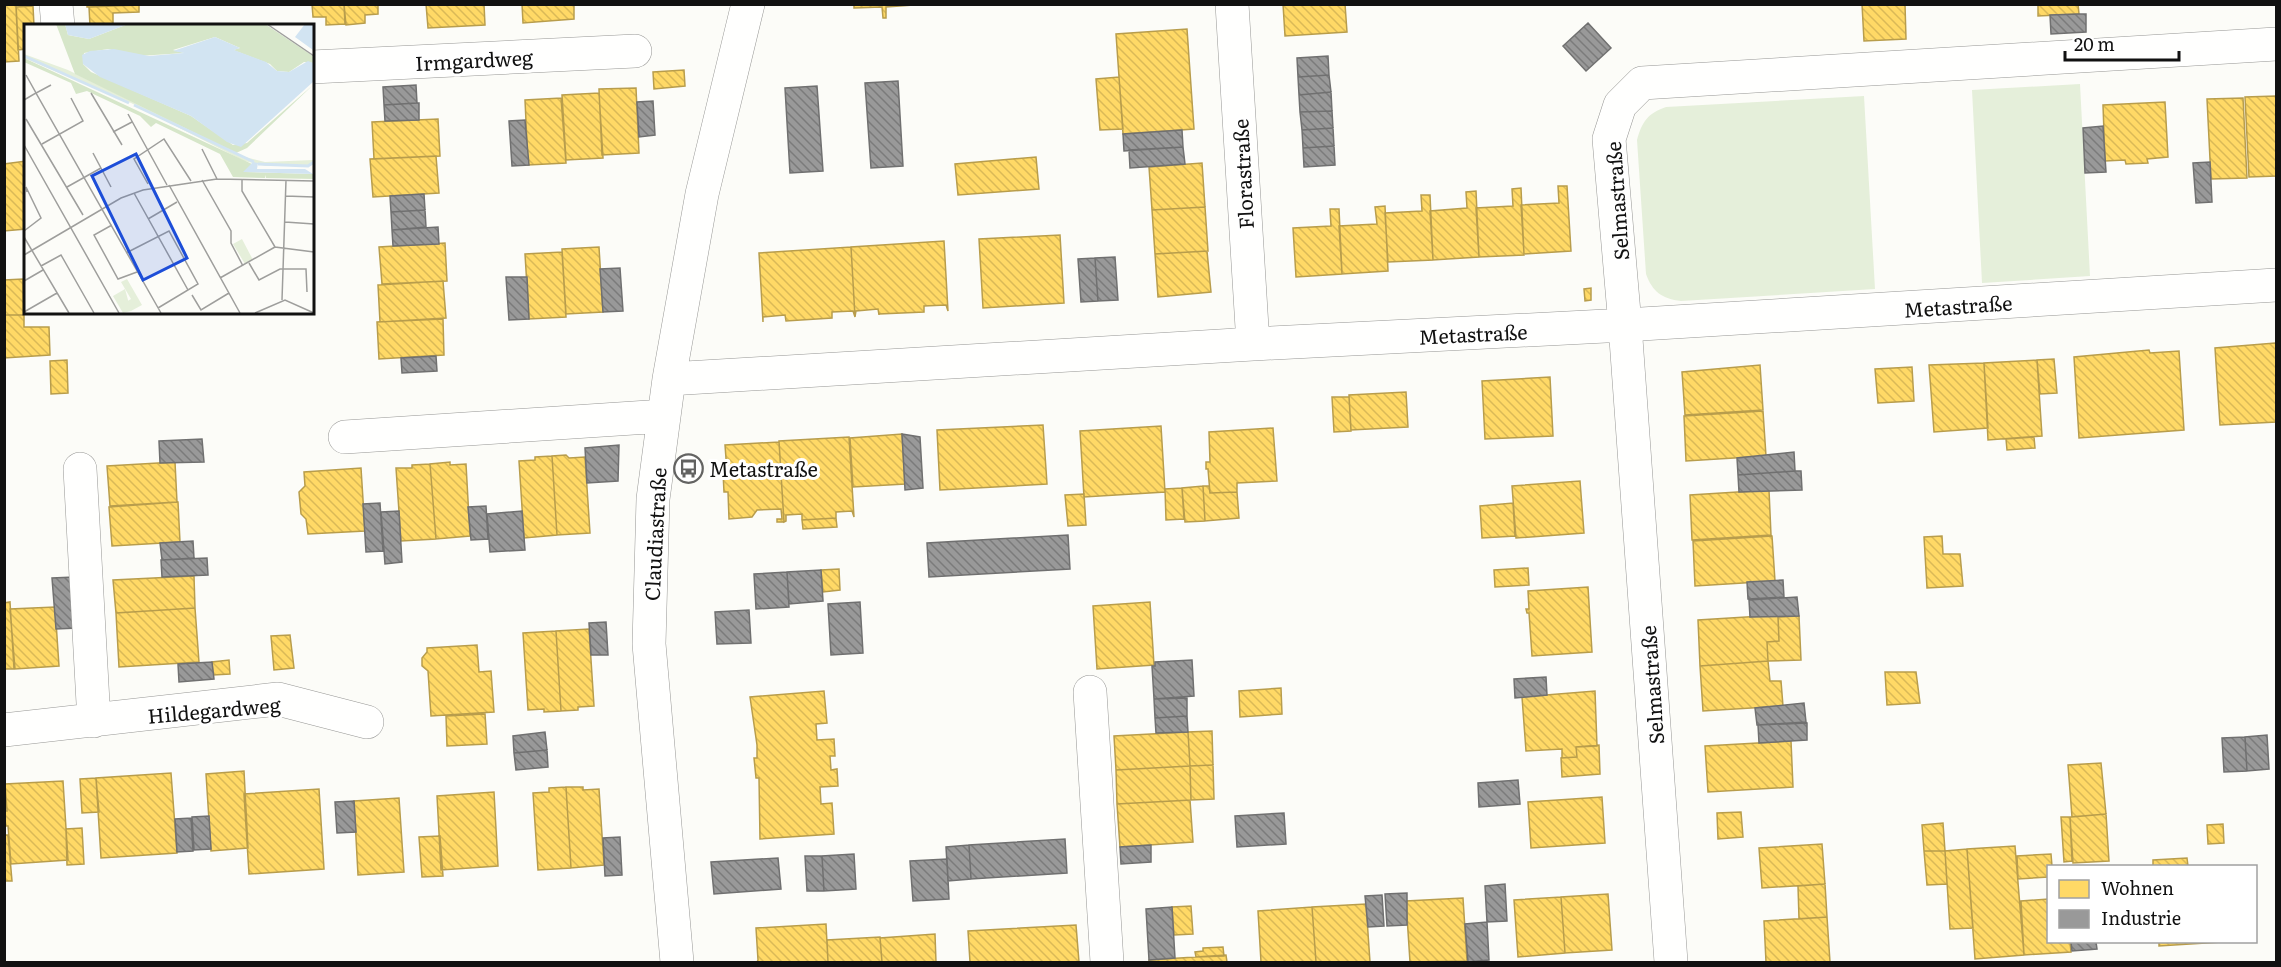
<svg xmlns="http://www.w3.org/2000/svg" width="2281" height="967" font-family="Literata,serif">
<defs>
<pattern id="homes-back-hatch" width="6" height="6" patternUnits="userSpaceOnUse" patternTransform="scale(1.5)"><rect width="6" height="6" fill="#ffd966"/><path d="M-1 5l2 2M0 0l6 6M5-1l2 2" fill="none" stroke="#dab957"/></pattern>
<pattern id="industry-back-hatch" width="6" height="6" patternUnits="userSpaceOnUse" patternTransform="scale(1.5)"><rect width="6" height="6" fill="#999"/><path d="M-1 5l2 2M0 0l6 6M5-1l2 2" fill="none" stroke="#7b7b7b"/></pattern>
</defs>
<rect width="100%" height="100%" fill="#fcfcf8"/>
<path fill="#e5efda" d="M2080 84 2090 276 1982 283 1972 90Z
M1864 96 1875 289 1681 301C1662 299 1652 291 1646 274L1637 140C1642 122 1648 113 1666 107Z"/>
<path fill="url(#homes-back-hatch)" stroke="#b89d4c" stroke-width="1.5" d="M4 4H16L19 61 4 62Z
M87 4H141V5L87 7Z
M312 4H344L345 24 326 25V17H313Z
M344 4H378V14L365 15V23L346 25Z
M426 4H484L485 25 428 28Z
M522 4H574V19L523 23Z
M854 4H913V5L886 7V18H883L882 7 854 8Z
M1283 4H1345L1347 32 1285 36Z
M1862 4H1905L1906 39 1864 41Z
M2038 4H2078L2079 14 2038 16Z
M139 5V12L113 13V26H90L89 7Z
M33 6 34 26H26V49L18 50 16 7Z
M1187 29 1194 129 1123 134 1116 34Z
M684 70 685 86 654 89 653 72Z
M1119 77 1123 129 1100 130 1096 79Z
M636 88 639 153 602 155 599 89Z
M599 93 603 158 566 160 562 95Z
M2276 96V176L2249 177 2245 97Z
M561 98 566 163 528 165 525 100Z
M2243 98 2247 178 2211 179 2207 99Z
M2165 102 2168 157 2147 159 2148 163 2126 164 2125 160 2105 161 2103 105Z
M438 119 440 156 374 159 372 122Z
M436 156 439 193 373 197 370 159Z
M1036 157 1039 189 958 195 955 164Z
M26 161V229L4 231V164Z
M1202 163 1205 207 1152 210 1149 167Z
M1558 186H1567L1571 251 1524 254 1521 205 1559 203Z
M1521 188 1524 255 1479 257 1476 208 1513 206 1512 189Z
M1476 191 1479 257 1433 260 1430 211 1467 208 1466 192Z
M1421 195H1430L1433 260 1388 262 1385 213 1422 211Z
M1385 206 1388 271 1342 274 1339 226 1377 224 1375 207Z
M1205 207 1208 251 1155 254 1152 210Z
M1330 209H1339L1342 274 1296 277 1293 228 1331 226Z
M1060 235 1064 303 983 308 979 239Z
M944 241 948 311 946 305 924 306V312L879 314V315L878 309 856 311 855 317 851 247Z
M445 243 447 281 382 284 379 247Z
M599 247 603 312 566 314 562 249Z
M851 247 855 317 853 311 832 312V318L786 321 785 315 763 317V322L759 253Z
M1207 251 1211 292 1158 297 1155 254Z
M562 252 566 317 529 319 525 254Z
M23 279 24 315H4V280Z
M443 281 446 318 380 322 378 285Z
M1591 288V300L1585 301 1584 289Z
M4 315H24V327H49L50 355 4 358Z
M443 319 444 355 379 359 377 322Z
M2275 343 2276 345V422L2220 425 2215 348Z
M2149 350 2150 353 2179 351 2184 430 2079 438 2074 357Z
M2054 359 2057 393 2040 394 2037 360Z
M67 360 68 393 51 394 50 361Z
M2037 360 2042 436 1988 440 1984 363Z
M1984 363 1988 428 1934 432 1929 365Z
M1760 365 1763 410 1685 415 1682 372Z
M1912 367 1914 401 1878 403 1875 369Z
M1550 377 1553 436 1485 439 1482 381Z
M1406 392 1408 427 1351 430 1349 395Z
M1332 397H1349L1351 431 1334 432Z
M1763 411 1766 456 1686 461 1684 416Z
M1043 425 1047 484 940 490 937 430Z
M1161 426 1165 492 1084 497 1080 431Z
M1273 428 1277 481 1237 483V492L1210 493 1208 469H1206V462H1210L1209 432Z
M902 434 905 484 853 487 850 438Z
M849 437 854 517 852 511 836 512V518L802 520V514L786 515V521L784 522 779 441Z
M2034 437 2035 448 2007 450 2006 439Z
M779 442 784 522H777V519H782L781 509 757 510 752 517 729 519 728 492H724L723 472H727L725 445Z
M566 455 569 458 585 457 590 533 557 535 552 456Z
M552 456 557 535 524 538 519 461 535 460V457Z
M175 462 177 502 110 506 107 466Z
M450 462V465L466 464 470 536 436 539 430 464Z
M430 464 436 539 401 541 396 468H412V465Z
M361 468 365 531 308 534 306 519 301 514 299 492 305 486 304 472Z
M1580 481 1584 533 1516 538 1512 486Z
M1203 486H1209L1210 493 1237 492 1239 518 1205 521Z
M1203 486 1205 521 1185 522 1182 488Z
M1182 488 1184 519 1166 520 1165 489Z
M1769 490 1771 535 1692 540 1690 495Z
M1084 494 1086 525 1068 526 1065 495Z
M178 502 180 542 112 546 109 507Z
M1513 503 1515 536 1482 538 1480 506Z
M836 518 837 527 803 529 802 520Z
M1772 536 1775 581 1695 586 1693 541Z
M1942 536 1943 554H1960L1963 586 1927 588 1924 537Z
M1528 568 1529 585 1495 587 1494 570Z
M839 569 840 590 823 592 821 570Z
M194 576 195 608 116 613 113 580Z
M1588 587 1592 652 1532 656 1529 613H1527L1526 609H1529L1528 591Z
M10 602 14 669H4V603Z
M1150 602 1154 665 1097 669 1093 606Z
M55 607 59 666 15 669 10 609Z
M195 608 199 662 119 667 116 613Z
M1778 615 1779 641 1767 642 1768 661 1700 666 1698 620Z
M1799 616 1801 660 1768 661 1767 642 1779 641 1778 617Z
M589 629 594 706 578 707V710L561 711 556 631Z
M556 631 561 711 544 712V709L528 710 523 633Z
M290 635 294 668 274 670 271 636Z
M477 645 479 672 491 671 494 712 431 716 428 671 422 666V658L427 652V648Z
M229 660 230 674 213 675 212 662Z
M1768 661 1770 681H1781L1783 706 1703 711 1700 666Z
M1885 672H1916L1920 703 1887 705Z
M1281 688 1282 714 1240 717 1239 691Z
M824 691 827 723 816 724 817 740 834 739 835 756H830L831 770 837 769 838 786 820 787 821 804 832 803 834 834 760 839 759 778H756L754 758H757V745L750 697Z
M1595 691 1597 746 1576 747 1577 757 1562 758V749L1526 751 1522 697Z
M485 714 487 744 447 746 446 716Z
M1212 731 1213 765 1190 766 1188 732Z
M1188 732 1190 766 1116 770 1114 736Z
M1791 741 1793 787 1708 792 1705 746Z
M1599 745 1600 774 1562 777 1561 758 1577 757 1576 747Z
M2101 763 2106 814 2072 817 2068 765Z
M1213 765 1214 799 1191 800 1190 766Z
M1190 766 1191 800 1117 804 1116 770Z
M244 771 248 848 211 851 206 774Z
M171 773 177 853 101 858 96 778Z
M96 778 99 812 82 813 80 779Z
M63 781 68 860 11 864 8 826H6L4 815V811H7L5 784Z
M566 787H583V790L599 789 604 865 571 868Z
M566 787 571 868 538 870 533 793 549 792V788Z
M319 789 324 869 249 874 244 794Z
M494 792 498 866 441 870 437 796Z
M1602 797 1605 843 1531 848 1528 802Z
M399 798 404 872 358 875 354 801Z
M1190 800 1193 842 1120 847 1117 804Z
M1741 812 1743 837 1718 839 1717 813Z
M2106 814 2109 861 2073 863 2070 817Z
M2061 817H2070L2072 861 2064 862Z
M1943 823 1945 851H1924L1922 825Z
M2223 824 2224 843 2208 844 2207 825Z
M82 828 84 864 67 865 66 829Z
M4 835H8L12 881H4Z
M440 836 443 876 422 877 419 837Z
M1822 844 1825 884 1762 888 1759 848Z
M2015 846 2024 955 1975 959 1967 849Z
M1967 849 1973 928 1950 929 1945 851Z
M1924 851H1945L1947 884 1927 885Z
M2051 854 2052 866H2048V877L2018 879 2017 856Z
M2187 858 2188 866H2153V860Z
M1825 884 1827 917 1799 919 1798 886Z
M1608 894 1612 950 1565 953 1561 897Z
M1561 897 1565 953 1518 957 1514 900Z
M1463 898 1467 961 1410 962 1406 901Z
M2048 899V942H2070L2071 952 2024 955 2021 901Z
M1366 904 1370 962H1316L1312 907Z
M1191 906 1193 934 1174 935 1172 907Z
M1312 907 1316 962H1261L1258 911Z
M1827 917 1830 962H1766L1764 921Z
M826 924 828 962H757L758 960 756 928Z
M1076 925 1079 962H970L968 931Z
M935 934 936 962H882L880 938Z
M880 937 882 962H828L827 940Z
M2159 942H2222L2159 946Z
M1223 947 1224 956 1196 957 1195 952 1203 951V948Z
M1226 955 1227 962H1149V960Z"/>
<path fill="url(#industry-back-hatch)" stroke="#707070" stroke-width="1.5" d="M2079 14H2086V32L2051 34 2050 15Z
M1588 23 1611 48 1586 71 1563 46Z
M1328 56 1329 75 1298 77 1297 58Z
M1329 75 1331 92 1299 95 1298 77Z
M898 81 903 166 871 168 865 83Z
M416 85 417 103 384 105 383 87Z
M817 86 823 171 790 173 785 88Z
M1331 92 1332 111 1300 112 1299 95Z
M653 101 655 135 639 137 637 102Z
M417 103H419V120L385 121 384 105Z
M1332 111 1333 128 1302 130 1300 112Z
M525 120 529 165 512 166 509 121Z
M2103 126 2106 172 2085 173 2083 128Z
M1333 128 1334 146 1303 148 1302 130Z
M1182 130 1183 147 1124 151 1123 134Z
M1334 146 1335 165 1304 167 1303 148Z
M1183 147 1185 164 1130 168 1129 150Z
M2210 162 2212 202 2196 203 2193 163Z
M424 194 425 210 391 212 390 196Z
M425 210 426 227 392 230 391 212Z
M438 227 439 244 393 246 392 230Z
M1115 257 1118 300 1098 301 1095 258Z
M1095 258 1098 301 1081 302 1078 259Z
M620 268 623 311 603 312 600 269Z
M506 277H527L529 319 509 320Z
M436 356 437 371 402 373 401 358Z
M902 434 920 437 923 488 905 490Z
M202 439 204 462 160 463 159 441Z
M619 445 618 481 587 483 585 448Z
M1794 452 1795 471 1738 475 1737 458Z
M1795 471H1801L1802 490 1739 492 1738 475Z
M380 503 383 551 366 552 363 504Z
M486 506 488 539 471 540 468 507Z
M399 511 402 562 385 564 381 512Z
M522 511 525 550 490 552 487 514Z
M1068 535 1070 569 929 577 927 543Z
M193 541 194 558 162 560 160 543Z
M207 558 208 575 162 577 161 560Z
M821 570 823 601 789 604 787 572Z
M787 572 789 607 756 609 754 574Z
M74 577 77 628 56 629 52 578Z
M1783 580 1784 597 1748 599 1747 582Z
M1797 597 1799 616 1750 617 1749 600Z
M860 602 863 653 831 655 828 604Z
M749 610 751 643 717 644 715 612Z
M606 622 608 655H591L589 623Z
M1192 660 1194 696 1154 699 1152 666H1155V662Z
M212 662 214 679 179 682 178 664Z
M1546 677 1547 695 1515 698 1514 679Z
M1187 698V716L1155 718 1154 699Z
M1804 703 1806 722 1757 725 1755 708Z
M1187 716 1188 732 1156 733 1155 718Z
M1807 723V740L1759 743 1758 725Z
M545 732 547 750 514 753 513 736Z
M2267 735 2269 769 2247 771 2245 737Z
M2245 737 2247 771 2224 772 2222 738Z
M547 750 548 767 516 770 514 753Z
M1518 780 1520 804 1479 807 1478 783Z
M354 801 356 832 337 833 335 802Z
M1284 813 1286 844 1237 847 1235 816Z
M209 816 211 849 194 850 192 817Z
M191 818 193 851 177 852 175 819Z
M620 837 622 875 605 876 603 838Z
M1065 839 1067 873 971 879 969 845Z
M969 845 971 879 948 881 946 847Z
M1151 845V862L1121 864 1120 847Z
M854 854 856 889 824 891 822 856Z
M805 856H822L824 891H807Z
M778 858 781 889 714 894 711 862Z
M947 859 949 899 913 901 910 861Z
M1505 884 1507 921 1487 922 1485 886Z
M1407 893V925L1387 926 1385 894Z
M1382 895 1384 926 1368 927 1365 896Z
M1172 907 1175 958 1149 960 1146 909Z
M1487 922 1489 960 1468 962 1465 924Z
M2071 942H2096L2097 949 2072 951Z"/>
<g fill="none" stroke-linecap="round" stroke-linejoin="round">
<defs>
<path id="minor" d="M56 4 58 26
M1232 4 1253 344
M312 67 635 51
M669 379 1253 344 1625 325 2276 285
M345 437 664 416
M80 469 94 721
M1090 692 1107 962
M4 730 278 699 367 722
M677 962 649 644 653 499 669 379 702 194 748 4
M1671 962 1625 325 1609 139 1620 105 1642 83 2276 44"/>
</defs>
<use href="#minor" stroke="#979795" stroke-width="34"/>
<use href="#minor" stroke="#fffffe" stroke-width="33"/>
</g>
<defs>
<symbol id="bus-ring" viewBox="-11 -11 22 22"><circle r="9.5" fill="#fff" stroke="#636362" stroke-width="1.5"/><path d="M-5-6H5V4H4V6H2V4H-2V6H-4V4H-5ZM-3.5-4V0h7V-4ZM-3.5 1.2v1.5H-2V1.2ZM2 1.2v1.5H3.5V1.2Z" fill="#636362"/></symbol>
</defs>
<g fill-rule="evenodd">
<use href="#bus-ring" x="672" y="452" width="33" height="33"/>
</g>
<g text-anchor="middle" dominant-baseline="central" stroke-width="6" stroke-linejoin="round" paint-order="stroke">
<g font-size="20" fill="#111" stroke="#fff">
<text transform="translate(474 59) rotate(-3)">Irmgardweg</text>
<text transform="translate(1242 174) rotate(-93)">Florastraße</text>
<text transform="translate(1616 201) rotate(-94)">Selmastraße</text>
<text transform="translate(1958 305) rotate(-4)">Metastraße</text>
<text transform="translate(1473 333) rotate(-3)">Metastraße</text>
<text transform="translate(654 534) rotate(-87)">Claudiastraße</text>
<text transform="translate(1651 685) rotate(-94)">Selmastraße</text>
<text transform="translate(214 709) rotate(-5)">Hildegardweg</text>
</g>
<g font-size="20" fill="#111" stroke="#fff" text-anchor="start">
<text x="709" y="468">Metastraße</text>
</g>
</g>
<g transform="translate(24 24)">
<rect width="290" height="290" fill="#fcfcf8"/>
<path d="M0 30 44 46 221 133 241 138 289 136V141L242 142 220 137 107 79 0 34ZM218 215 229 236 221 240 209 220ZM103 255 118 281 107 287 102 278 107 275 97 258Z" fill="#e5efda"/>
<path d="M32 0H41L44 11 65 15 104 0H241L289 32V39L280 38 265 48 253 47 246 40 209 26 216 24 191 13 149 26 160 29 115 32 84 25 60 29 59 40 67 48 167 92 209 121 223 119 289 61 223 124 212 129 51 50ZM0 34 228 140 220 148 289 150V155L242 154V151L241 154 209 153 196 130 132 99 127 103 116 92 63 67 52 70 47 59 0 38Z" fill="#d6e6c9"/>
<path d="M101 265 107 287 99 289 89 272Z" fill="#e5efda"/>
<path d="M41 0H104L65 15 44 11ZM281 0H289V26L271 13ZM191 13 216 24 210 26 242 38 253 47 265 48 284 37 289 39V58L217 123 203 118 167 92 76 53 59 40 58 31 66 27 90 25 125 32 160 29 149 27ZM229 138 234 139 233 145H281L289 150 219 148Z" fill="#d2e4f2"/>
<path fill="none" stroke="#d2e4f2" stroke-width="3" d="M0 32 105 79M110 81 230 138M234 140 284 142 290 138"/>
<path fill="none" stroke="#9e9e9c" stroke-width="1.5" d="M243 0 290 32M27 61 12 69 137 289M67 69 98 121M0 76 12 69 2 51M104 90 143 161M2 95 59 191M89 108 108 98M18 120 59 97 47 74M0 121 95 289M178 125 193 155M69 129 87 163M218 155V167L251 223 290 228M178 156 207 207V219L219 242M124 160 110 135 140 115 167 157M145 161 216 289M43 163 77 144M110 169 164 266M261 172 290 173M124 195 153 178M261 198 290 200M88 201 70 211 94 255 113 248M0 207 17 194 2 163 3 168M0 213 45 289M102 229 145 207 174 260 134 284M0 231 97 174 119 166 193 155 290 157M225 239 235 256 256 245H282L283 268M17 242 37 231 70 289M196 254 251 223M0 257 19 246M168 271 177 286 205 269M258 276 262 156M0 288 33 269M231 289 261 276 290 289"/>
<path fill="#1d4ed8" fill-opacity="0.15" stroke="#1d4ed8" stroke-width="3" d="M112 130 163 234 119 256 68 152Z"/>
<rect width="290" height="290" fill="none" stroke="#111" stroke-width="3"/>
</g>
<rect width="2281" height="967" fill="none" stroke="#111111" stroke-width="12"/>
<rect x="2047" y="865" width="210" height="78" fill="#ffffff" stroke="#a0a0a0" stroke-width="1.5"/>
<rect x="2059" y="880" width="30" height="18" fill="#ffd966" stroke="#a0a0a0" stroke-width="1.5"/>
<text x="2101" y="895" font-size="18" fill="#111111">Wohnen</text>
<rect x="2059" y="910" width="30" height="18" fill="#999999" stroke="#a0a0a0" stroke-width="1.5"/>
<text x="2101" y="925" font-size="18" fill="#111111">Industrie</text>
<path d="M2065 51v9h114v-9" fill="none" stroke="#111111" stroke-width="3"/>
<text x="2074" y="51" font-size="18" fill="#111111" stroke="#ffffff" stroke-width="4.5" paint-order="stroke">20 m</text>
</svg>
